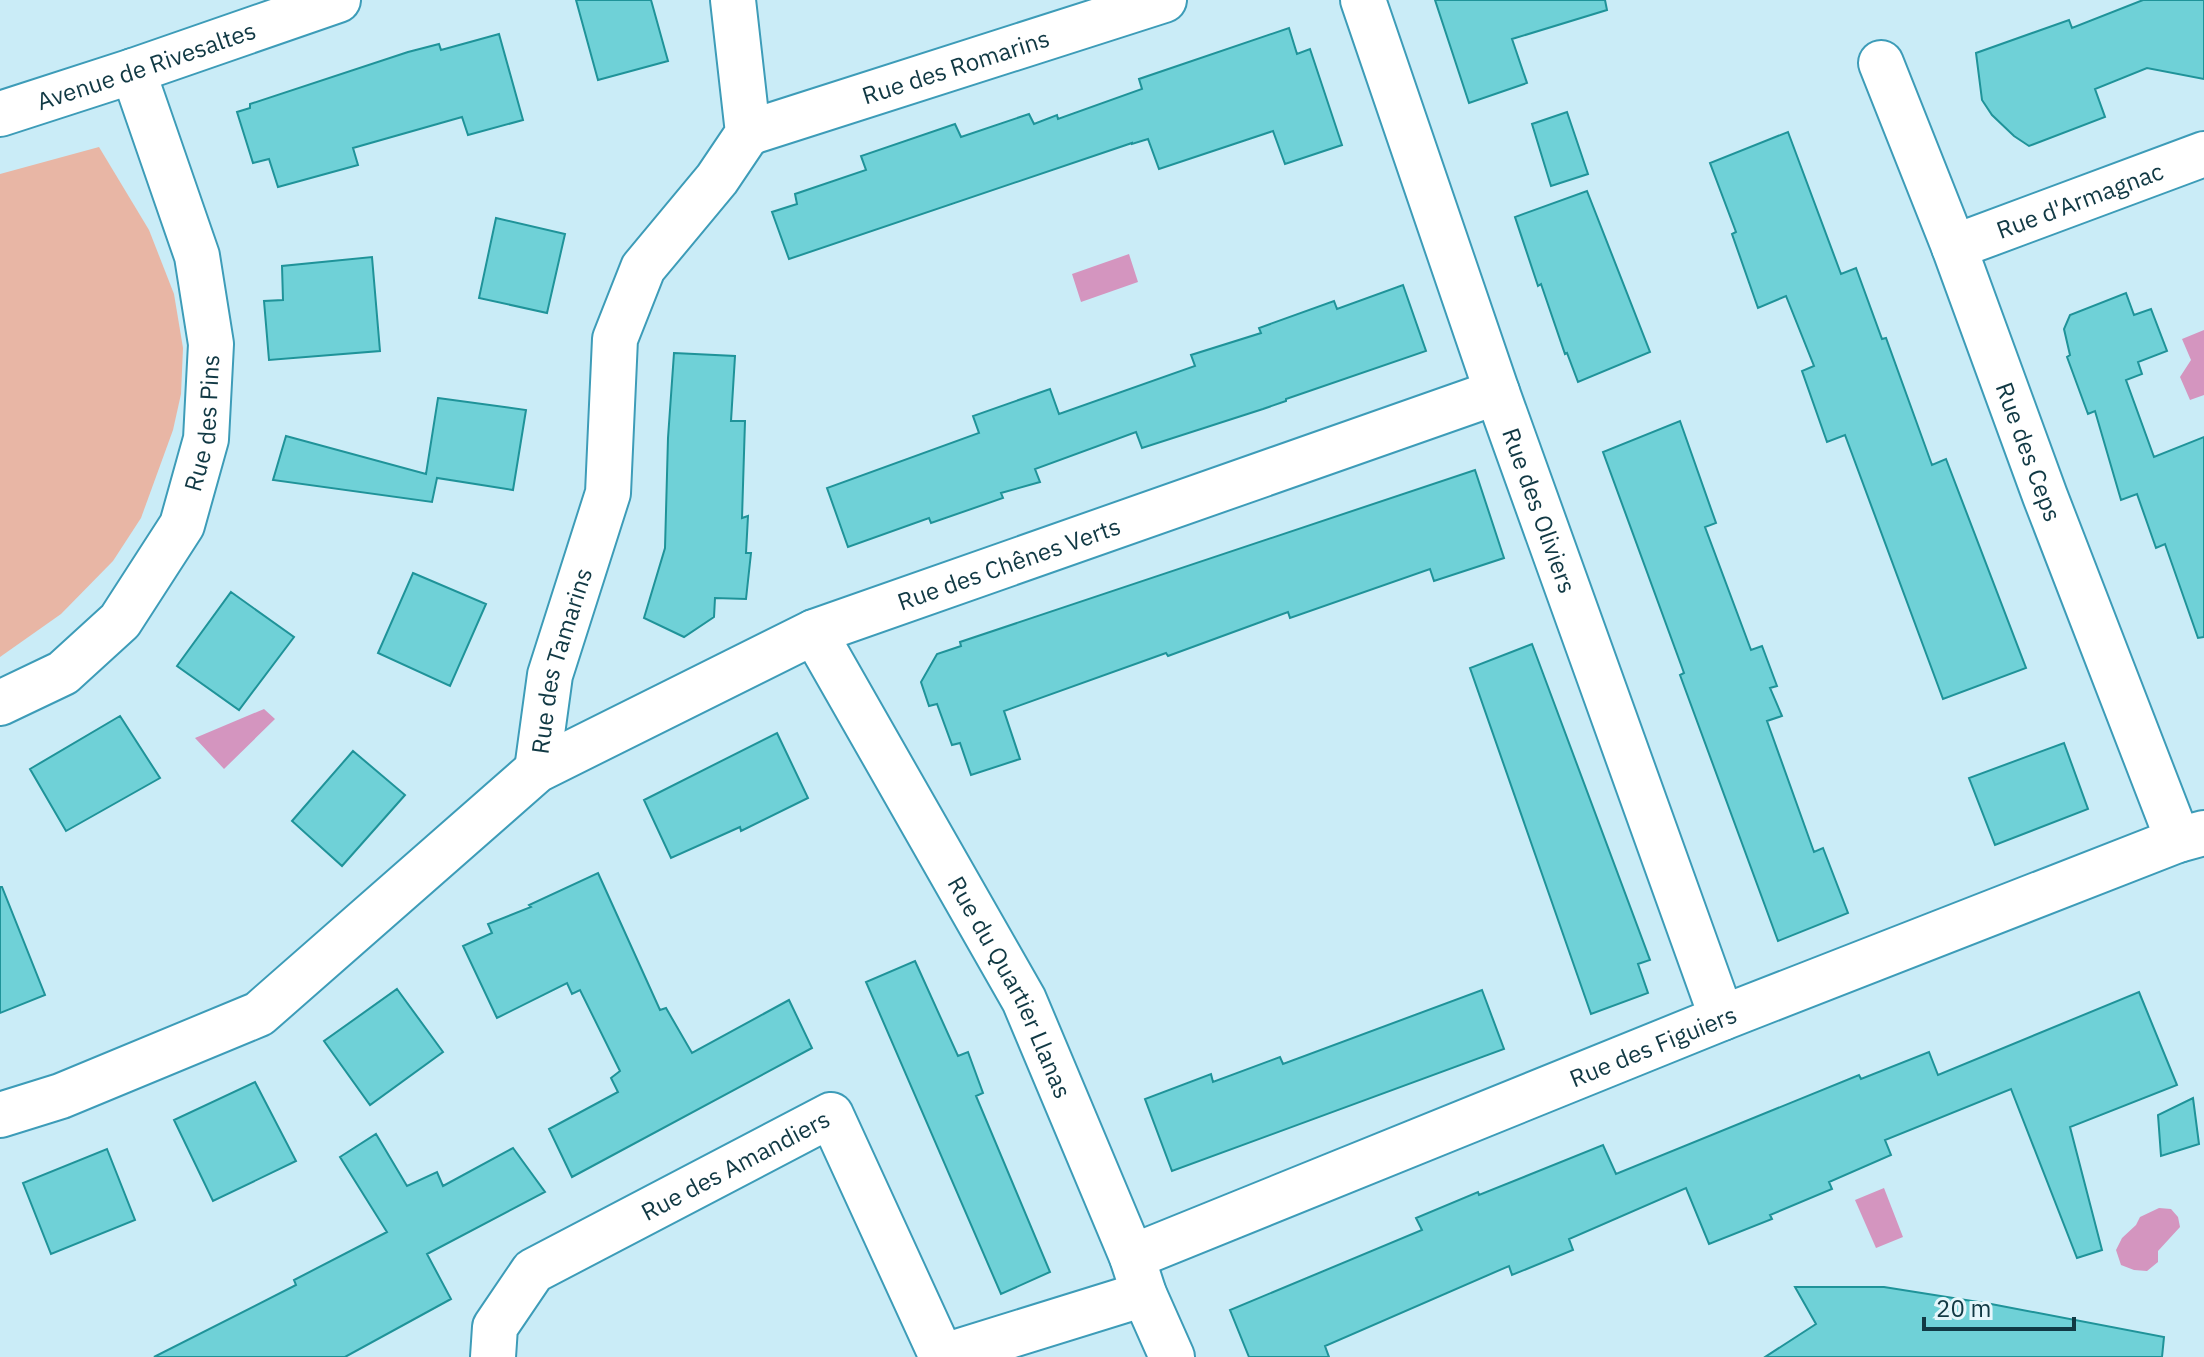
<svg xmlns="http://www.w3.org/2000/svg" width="2204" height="1357" font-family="'IBM Plex Sans',sans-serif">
<rect width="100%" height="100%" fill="#caecf7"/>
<path fill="#e8b6a5" d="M99 147 149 230 174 294 183 348 181 394 173 430 141 518 113 561 61 614 0 657V174Z"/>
<path fill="#d495bf" d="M1129 254 1138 282 1081 302 1072 274Z
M2204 330V395L2190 400 2180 377 2191 360 2182 339Z
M264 709 275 719 224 769 195 738Z
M1884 1188 1903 1237 1876 1248 1855 1200Z
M2159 1208 2171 1209 2178 1217 2180 1227 2158 1251V1262L2147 1271 2134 1270 2121 1265 2116 1250 2122 1238 2136 1225 2140 1217Z"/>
<path fill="#6fd1d7" stroke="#1f9399" stroke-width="2" d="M576 0H651L668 61 598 80Z
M1435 0H1605L1607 10 1512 39 1527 83 1469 103Z
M2143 0H2204V79L2147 68 2095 89 2105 117 2029 146 2014 136 1992 115 1982 100 1976 53 2069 20 2072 28Z
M1289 28 1297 54 1310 49 1342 145 1285 164 1273 131 1159 169 1148 139 1132 144V143L789 259 772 212 797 204 795 194 866 170 861 156 955 124 961 137 1029 114 1034 124 1057 115 1058 119 1142 89 1139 79Z
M499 34 523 120 468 135 462 117 353 148 358 165 278 187 269 159 253 163 237 112 250 108V104L408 52 439 44 441 50Z
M1567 112 1588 174 1551 186 1532 124Z
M1788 132 1841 274 1856 268 1882 339 1886 338 1932 465 1946 459 2026 668 1943 699 1845 435 1827 442 1802 371 1814 366 1786 296 1758 308 1732 234 1736 232 1710 163Z
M1587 191 1650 352 1578 382 1567 353 1565 354 1541 284 1538 286 1515 217Z
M496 218 565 234 547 313 479 298Z
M372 257 380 351 269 360 264 301 283 300 282 266Z
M1403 285 1426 351 1286 399V401L1263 409 1142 448 1136 432 1035 469 1040 482 1001 493 1003 498 931 523 929 518 848 547 827 488 979 433 973 416 1050 389 1059 414 1195 366 1191 355 1261 333 1259 328 1334 301 1337 309Z
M2126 293 2134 315 2151 309 2167 351 2138 362 2142 374 2126 380 2154 457 2204 437V637L2198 638 2165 544 2156 548 2137 494 2121 500 2095 411 2088 414 2067 357 2070 355 2064 329 2070 315Z
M674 353 735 356 731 421H745L742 518 748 516 746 553H751L746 599 715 598 714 617 684 637 644 618 665 548 668 438Z
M438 398 526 410 513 490 437 478 432 502 273 480 286 436 426 474Z
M1680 421 1716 523 1705 527 1751 650 1762 646 1777 686 1770 688 1782 716 1767 721 1814 852 1823 848 1848 913 1778 941 1680 675 1684 673 1603 452Z
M1475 470 1504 558 1434 581 1430 569 1290 618 1288 612 1168 656 1166 653 1004 711 1020 759 971 775 960 743 952 745 937 704 929 706 921 682 937 654 961 646 960 642Z
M413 573 486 604 450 686 378 653Z
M231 592 294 637 239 710 177 666Z
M1532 644 1650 960 1638 964 1648 993 1591 1014 1470 668Z
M120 716 160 778 66 831 30 769Z
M777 733 808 798 741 831 740 827 671 858 644 800Z
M2064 743 2088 809 1995 845 1969 778Z
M353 751 405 795 342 866 292 821Z
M598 873 660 1010 666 1008 692 1053 789 1000 812 1048 572 1177 549 1129 618 1092 611 1078 620 1071 580 990 572 994 567 983 497 1018 463 946 492 933 488 924 531 907 529 905Z
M0 887H2L45 995 0 1013Z
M915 961 958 1056 968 1052 983 1093 976 1096 1050 1272 1001 1294 866 982Z
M397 989 443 1052 370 1105 324 1041Z
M1482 990 1504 1049 1172 1171 1145 1099 1211 1074 1213 1082 1280 1057 1283 1064Z
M2139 992 2177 1085 2070 1127 2102 1250 2077 1258 2011 1089 1885 1140 1891 1155 1829 1182 1832 1189 1770 1215 1772 1219 1709 1244 1686 1188 1569 1239 1573 1250 1512 1275 1509 1266 1325 1346 1329 1357H1249L1230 1310 1422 1230 1416 1218 1478 1192 1479 1195 1603 1145 1616 1174 1859 1075 1861 1079 1929 1052 1938 1075Z
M255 1082 296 1161 213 1201 174 1120Z
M2193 1098 2199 1144 2161 1156 2158 1115Z
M376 1134 407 1186 437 1172 443 1186 513 1148 545 1192 427 1254 451 1299 345 1357H154L296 1285 294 1280 387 1232 340 1157Z
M107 1149 135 1220 51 1254 23 1183Z
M1795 1287H1884L1991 1304 2164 1337 2162 1357H1765L1816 1324Z"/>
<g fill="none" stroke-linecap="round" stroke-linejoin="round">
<defs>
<g id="minor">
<path id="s1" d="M1363 0 1497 392 1722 1018"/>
<path id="s2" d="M1881 63 1954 247 2045 496 2178 840"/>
<path id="s3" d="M0 114 133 71 338 0"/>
<path id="s4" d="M748 133 1164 0"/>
<path id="s5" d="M1954 247 2204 154"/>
<path id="s6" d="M814 632 1024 1000 1132 1257 1144 1294 1172 1357"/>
<path id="s7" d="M0 703 63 673 120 621 182 525 206 439 211 344 197 256 133 71"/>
<path id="s8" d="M537 770 550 675 608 493 615 339 643 268 717 179 748 133 733 0"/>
<path id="s9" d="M0 1115 61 1096 259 1014 537 770 814 632 1497 392"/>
<path id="s10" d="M1132 1257 1722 1018 2178 840 2204 833"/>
<path id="s11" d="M493 1357 495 1327 533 1271 831 1115 942 1357"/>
<path d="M941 1357 1144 1294"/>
</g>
</defs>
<use href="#minor" stroke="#3d9cb8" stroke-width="48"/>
<use href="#minor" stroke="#fff" stroke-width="44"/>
</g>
<g text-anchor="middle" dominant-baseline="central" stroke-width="7" stroke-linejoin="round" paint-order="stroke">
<g font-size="24" fill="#113944" stroke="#e5f6fb">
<text stroke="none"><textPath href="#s3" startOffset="154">Avenue de Rivesaltes</textPath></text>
<text stroke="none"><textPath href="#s4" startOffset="218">Rue des Romarins</textPath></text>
<text stroke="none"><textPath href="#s5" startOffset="134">Rue d'Armagnac</textPath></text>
<text stroke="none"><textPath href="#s7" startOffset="366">Rue des Pins</textPath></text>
<text stroke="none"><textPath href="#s2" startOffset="416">Rue des Ceps</textPath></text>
<text stroke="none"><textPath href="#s1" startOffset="540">Rue des Oliviers</textPath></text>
<text stroke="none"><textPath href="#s9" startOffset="1164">Rue des Chênes Verts</textPath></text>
<text stroke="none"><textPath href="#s8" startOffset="112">Rue des Tamarins</textPath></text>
<text stroke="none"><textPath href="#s6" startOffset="406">Rue du Quartier Llanas</textPath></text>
<text stroke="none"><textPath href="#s10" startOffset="562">Rue des Figuiers</textPath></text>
<text stroke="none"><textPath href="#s11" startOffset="326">Rue des Amandiers</textPath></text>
</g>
</g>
<path d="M1924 1317v12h150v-12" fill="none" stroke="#113944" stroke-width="4"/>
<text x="1936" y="1317" font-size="24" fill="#113944" stroke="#e5f6fb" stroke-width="6" paint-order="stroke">20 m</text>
</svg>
